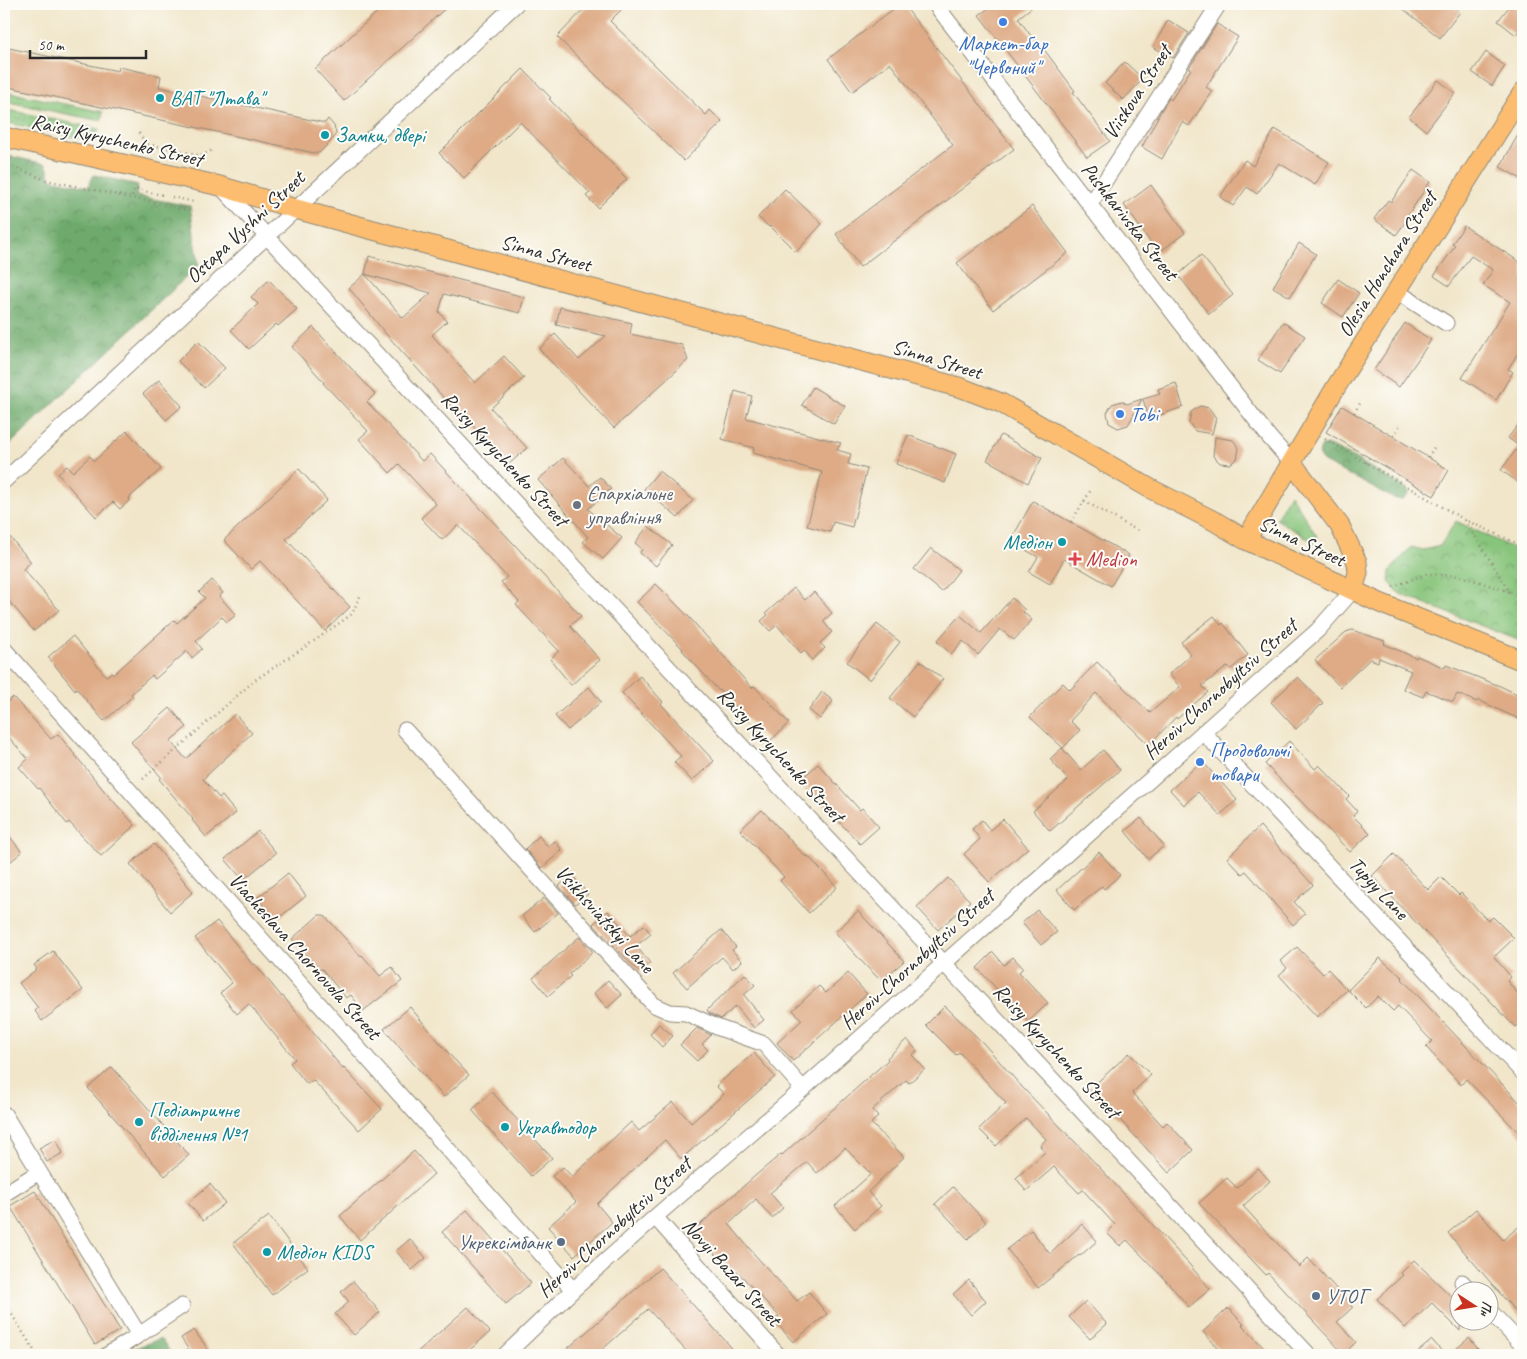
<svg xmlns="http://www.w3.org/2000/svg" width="1527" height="1359" font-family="Caveat,sans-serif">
<defs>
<pattern id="grass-tufts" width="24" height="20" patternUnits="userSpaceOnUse" patternTransform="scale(1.25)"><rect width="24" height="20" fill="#88c57c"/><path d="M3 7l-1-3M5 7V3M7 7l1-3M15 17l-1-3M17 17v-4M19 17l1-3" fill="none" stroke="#6fa066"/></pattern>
<pattern id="forest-crowns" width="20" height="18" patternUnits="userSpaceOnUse" patternTransform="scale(1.25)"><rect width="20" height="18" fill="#6eaa6c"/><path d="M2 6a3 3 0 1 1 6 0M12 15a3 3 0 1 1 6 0" fill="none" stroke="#5b8b59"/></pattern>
<pattern id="park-crowns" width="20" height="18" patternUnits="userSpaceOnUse" patternTransform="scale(1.25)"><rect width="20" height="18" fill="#88c57c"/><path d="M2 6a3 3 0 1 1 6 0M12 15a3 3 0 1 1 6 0" fill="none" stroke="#6fa066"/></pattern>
</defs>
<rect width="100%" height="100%" fill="#fdfcf7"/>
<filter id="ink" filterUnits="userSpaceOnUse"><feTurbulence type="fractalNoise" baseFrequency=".02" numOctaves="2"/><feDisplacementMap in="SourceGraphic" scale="10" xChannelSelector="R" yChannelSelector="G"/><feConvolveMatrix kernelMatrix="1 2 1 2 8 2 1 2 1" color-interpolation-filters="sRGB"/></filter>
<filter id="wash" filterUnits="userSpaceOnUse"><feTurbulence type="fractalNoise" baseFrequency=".0096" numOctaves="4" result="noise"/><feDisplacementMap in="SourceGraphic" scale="20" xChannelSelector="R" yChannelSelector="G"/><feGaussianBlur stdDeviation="1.12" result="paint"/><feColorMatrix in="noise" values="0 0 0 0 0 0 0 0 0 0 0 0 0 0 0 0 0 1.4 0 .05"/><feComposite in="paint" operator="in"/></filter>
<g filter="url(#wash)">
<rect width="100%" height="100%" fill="#f1e6ca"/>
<path fill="url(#grass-tufts)" stroke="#5a7854" d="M4 91 103 112 101 121 4 101Z
M4 109 99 129 96 142 4 122Z
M1290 494 1318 538 1315 543 1276 519Z"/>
<path fill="url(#forest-crowns)" stroke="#4c6a4c" d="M4 155 46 164 51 179 88 187 94 175 138 185 136 196 190 206 199 265 4 450Z
M1327 445 1351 456 1405 488 1409 491 1408 495 1402 500 1393 498 1324 462C1317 457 1319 452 1322 446Z
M159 1339C166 1342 167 1350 173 1355H122L138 1347Z"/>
<path fill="url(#park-crowns)" stroke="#5a7854" d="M1456 521 1523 553V642L1400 594 1389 582 1390 571 1411 547 1423 550 1440 546Z"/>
<g id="blocks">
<path fill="#deab86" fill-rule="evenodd" d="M386 4H450L344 101 315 69Z
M589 4H627L610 21 706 115 710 110 722 122 684 161 557 37Z
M900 4H903L1014 149 860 267 836 234 953 145 890 63 852 92 828 59Z
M995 4H1036L1018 18 1034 40 1036 39 1046 52 1075 91 1073 92 1110 141 1087 157 979 15Z
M1397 4H1450L1460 12 1440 38Z
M1511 4H1519L1523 7V25L1516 35 1498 21Z
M1168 20 1189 33 1173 58 1153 47Z
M1217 24 1238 37 1206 87 1212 91 1189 126 1182 122 1162 159 1142 147 1162 109 1169 98 1171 100 1191 69 1189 68Z
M4 47 118 71 119 67 161 76 159 87 325 123 328 119 334 126 336 133 333 139 319 153H314L4 86Z
M1486 52 1505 66 1492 86 1472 72Z
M1125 62 1143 79 1123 100 1105 83Z
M523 69 551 98 549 99 627 179 598 208 586 196 590 193 520 122 464 178 439 153Z
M1438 80 1455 93 1426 131 1409 117Z
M1523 126V180L1500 167Z
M1275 129 1329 162 1315 185 1279 163 1257 194 1247 187 1233 206 1220 197 1245 160 1253 166Z
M1413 170 1430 182 1408 215 1410 216 1396 235 1374 219 1388 200 1391 202Z
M1151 185 1185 233 1158 253 1124 205Z
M785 189 822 224 796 252 770 226 769 227 758 217Z
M1032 206 1068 253 993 310 957 263Z
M1464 226 1523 264V345L1508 369 1513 372 1496 400 1462 378 1510 302 1483 285 1493 270 1471 256 1449 286 1434 276 1455 246 1452 244Z
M1299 243 1316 254 1290 297 1273 287Z
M1201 255 1233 295 1209 314 1178 275Z
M369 256 524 297 520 313 444 294 439 312 447 321 432 335 475 383 504 356 524 378 491 408 527 448 508 465 472 425 470 427 386 334 349 288 365 274ZM365 274 410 287 431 293 403 318Z
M1338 279 1359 293 1343 317 1322 303Z
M269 280 297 309 278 326 276 324 249 349 231 330 258 304 251 297Z
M560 307 632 323 630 334 682 345 688 360 614 428 539 349 555 334 579 360 606 336 556 325Z
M1283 322 1305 336 1280 374 1258 360Z
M1405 323 1431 340 1399 387 1374 370Z
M313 327 375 394 367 402 422 461 430 454 581 616 570 626 600 660 571 685 550 659 559 651 516 605 519 602 501 582 507 577 458 525 442 540 421 518 436 504 399 464 390 473 359 439 368 431 323 383 324 382 292 347Z
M198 341 225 368 204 388 178 361Z
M159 380 182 406 166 420 143 394Z
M1176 383 1183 407 1149 419 1143 399 1160 394 1158 389Z
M813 387 845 406 834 424 802 405Z
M735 391 752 396 746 418 841 443 837 450 851 454 848 464 867 469 852 527 833 522 830 532 807 526 822 472 753 453 754 448 722 439Z
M1142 399 1128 425 1118 428 1109 423 1107 413 1112 404 1122 401 1127 404Z
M1200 406 1209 408 1216 418 1212 434 1195 431 1189 423 1191 412Z
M1342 406 1449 470 1434 496 1326 432Z
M1523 418V486L1501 470 1519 446 1508 438Z
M127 431 161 469 129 498 130 500 120 509 113 502 96 517 58 474 67 466 73 472 90 456 94 461Z
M908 435 956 454 945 483 896 464Z
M1001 435 1042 458 1028 483 987 460Z
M1215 437 1233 440 1239 448 1237 459 1230 464 1220 463 1213 456Z
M563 458 589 486 600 477 611 489 588 509 622 538 603 559 583 542 588 537 538 480Z
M299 469 327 500 286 539 350 607 325 631 260 561 251 569 224 540Z
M659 471 693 500 678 518 644 489Z
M1033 501 1129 555 1111 586 1064 559 1050 584 1029 572 1038 557 1024 549 1026 546 1012 538Z
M648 526 672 545 656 566 640 553 642 549 635 543Z
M4 530 31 562 23 569 59 610 34 631 4 595Z
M931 548 959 570 942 592 914 569Z
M212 580 223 593 219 596 236 615 227 622 222 617 196 641 202 649 192 658 187 651 155 679 152 675 131 694 133 696 104 721 76 688 75 690 48 657 73 636 106 676 112 672 114 674 174 620 177 623 205 598 199 592Z
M656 584 689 617 752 688 754 686 789 723 769 742 720 690 719 691 682 650 683 649 637 602Z
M794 588 805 600 814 592 832 613 823 621 832 632 820 643 825 648 812 660 804 650 801 653 777 625 770 631 761 621 768 615 766 613Z
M1012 598 1025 610 1023 612 1032 620 1014 640 1000 629 978 655 963 641 951 654 937 641 960 615 981 633Z
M1214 616 1221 625 1223 623 1248 655 1231 669 1228 666 1202 686 1208 692 1177 719 1176 717 1149 745 1096 693 1070 721 1080 730 1063 748 1030 717 1063 683 1070 690 1097 662 1150 713 1180 687 1169 674 1191 655 1181 642Z
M877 624 900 642 870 680 847 662Z
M1352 630 1385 641 1384 644 1416 658 1417 656 1445 668 1446 665 1500 686 1523 697V721L1478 700 1477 702 1457 694 1453 702 1426 691 1423 697 1403 689 1411 671 1379 658 1378 662 1370 659 1340 687 1315 660 1346 632Z
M920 661 943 679 913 717 890 698Z
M640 676 663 702 661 704 714 761 692 781 674 762 681 756 622 693Z
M1298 677 1323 703 1296 729 1271 702Z
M589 687 601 702 568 730 555 716Z
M822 692 833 701 820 719 809 710Z
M13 697 51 739 58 734 106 793 135 825 101 856 69 822 67 824 39 788 38 789 19 767 28 759 4 732V705Z
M170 708 187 727 170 741 186 759 235 714 252 733 203 779 219 798 222 796 236 813 206 837 192 820 193 819 159 779 161 777 131 742Z
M1289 741 1315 769 1319 765 1349 796 1346 799 1357 811 1353 816 1370 833 1350 852 1265 764Z
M1062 748 1081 770 1103 750 1120 770 1050 831 1033 811 1068 780 1050 759Z
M1202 761 1237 800 1220 815 1198 792 1184 805 1170 790Z
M818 764 860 810 862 808 879 827 860 844 800 780Z
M762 810 806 857 807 855 837 887 809 913 780 881 784 877 740 830Z
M1141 818 1164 846 1148 859 1125 831Z
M1003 819 1028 848 989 882 964 854 980 839 972 829 982 820 990 830Z
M1260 826 1313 885 1294 902 1305 914 1293 925 1246 871 1242 874 1227 858Z
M4 829 22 852 4 867Z
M258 831 276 853 243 880 225 859Z
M539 836 548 847 555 841 562 850 542 868 525 849Z
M154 844 193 892 170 912 130 864Z
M1099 852 1120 875 1104 889 1102 886 1074 910 1057 890Z
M1394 854 1428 890 1441 877 1459 895 1461 893 1488 921 1493 917 1514 938 1494 957 1511 977 1507 981 1523 999V1019L1515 1027 1372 876Z
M288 873 306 896 275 921 257 898Z
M572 875 588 894 575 904 559 886Z
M948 878 970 901 938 930 917 907Z
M544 898 558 913 535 932 522 916Z
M1037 910 1057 932 1041 945 1022 923Z
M608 911 630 936 644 925 651 934 636 946 650 963 639 972 593 924Z
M858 911 904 961 881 981 864 964 835 932Z
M319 915H324L361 956 362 955 380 976 392 967 402 981 363 1011 351 995 346 998 322 969 320 970 292 939Z
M217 921 253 965 255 964 282 997 283 996 343 1069 344 1068 382 1109 359 1130 313 1080 307 1084 290 1063 295 1059 249 1004 237 1014 220 993 232 983 195 938Z
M721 930 736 947 732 950 742 961 733 969 722 957 687 988 673 973Z
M579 937 593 952 569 974 571 976 548 996 533 978Z
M1297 947 1323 974 1328 969 1347 990 1317 1017 1279 975 1287 968 1281 961Z
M53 951 83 990 42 1021 35 1011 38 1008 19 983 37 969 34 965Z
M993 952 1004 965 1013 957 1023 968 1019 972 1048 1003 1028 1022 977 968Z
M1380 958 1403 978 1402 979 1523 1106V1137L1466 1079 1461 1085 1426 1047 1432 1041 1398 1006 1393 1011 1378 996 1366 1008 1348 990Z
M848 973 867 994 793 1061 777 1043 802 1020 793 1010 819 986 826 993Z
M745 974 755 985 744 995 764 1020 754 1028 736 1006 721 1019 709 1013 707 1010Z
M608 980 622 995 607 1008 594 993Z
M945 1006 983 1043 1022 1087 1100 1168 1188 1263 1210 1289 1189 1307 1169 1284 1127 1240 1120 1246 1107 1233 1115 1225 1083 1190 1079 1193 1054 1167 1026 1191 1016 1178 1045 1152 1040 1146 1046 1139 1026 1118 996 1146 979 1129 1006 1103 959 1052 956 1055 926 1025Z
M410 1007 450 1055 469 1075 444 1097 412 1062 384 1029Z
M659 1024 673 1036 662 1047 650 1034Z
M697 1028 711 1035 702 1044 708 1050 697 1061 680 1045Z
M907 1039 917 1051 912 1055 925 1069 909 1083 906 1080 872 1110 878 1117 871 1123 904 1157 868 1192 881 1206 855 1229 835 1206 871 1174 845 1148 817 1173 807 1162 770 1193 783 1208 772 1218 756 1199 729 1224 754 1254 797 1301 809 1292 827 1314 793 1342 774 1320 779 1316 736 1270 732 1273 694 1230 755 1176 781 1154 782 1155 888 1060 887 1058Z
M754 1053 775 1077 681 1159 665 1140 597 1204 612 1222 574 1256 548 1227 576 1202 552 1176 563 1167 572 1177 631 1122 639 1131 673 1102 691 1123 724 1094 716 1086Z
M1129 1053 1151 1075 1132 1093 1163 1126 1167 1122 1193 1150 1169 1173 1112 1111 1110 1113 1089 1090Z
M112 1067 189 1155 165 1176 88 1088Z
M492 1092 552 1158 531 1176 472 1110Z
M56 1139 63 1153 47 1162 39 1148Z
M414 1151 434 1174 360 1240 340 1216Z
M1258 1168 1270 1181 1243 1206 1299 1267 1308 1258 1353 1307 1337 1322 1356 1342 1344 1354 1268 1273 1266 1275 1199 1203 1227 1178 1237 1188Z
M210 1184 225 1203 203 1221 188 1203Z
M953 1187 986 1222 968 1239 935 1204Z
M35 1191 120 1330 95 1345 10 1206Z
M1476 1209 1503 1240 1523 1223V1320L1448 1233Z
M467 1210 531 1283 506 1304 442 1232Z
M269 1216 308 1268 272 1295 233 1243Z
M1082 1224 1097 1241 1080 1256 1079 1255 1038 1288 1007 1249 1031 1230 1050 1254Z
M410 1239 426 1258 412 1270 396 1251Z
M1414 1260 1460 1305V1331L1432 1303 1405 1328 1377 1299 1403 1275 1401 1273Z
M660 1268 738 1355H690L648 1309 596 1355H560Z
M969 1280 986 1301 971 1315 953 1294Z
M353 1281 380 1312 354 1335 335 1314 349 1302 341 1292Z
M1086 1301 1107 1324 1090 1339 1069 1317Z
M468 1307 490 1332 464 1355H414Z
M1228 1308 1244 1324 1242 1325 1271 1355H1225L1203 1332Z
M194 1330 205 1345 212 1355H192L181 1338Z
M1469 1338 1483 1355H1449Z
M1432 1340 1445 1355H1414Z"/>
</g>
</g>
<g filter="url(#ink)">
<use href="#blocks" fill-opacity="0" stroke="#8e887a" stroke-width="1"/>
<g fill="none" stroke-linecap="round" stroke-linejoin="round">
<defs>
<path id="minor" d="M935 4 1269 437 1292 463
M220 186 1309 1355
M1090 204 1219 4
M1396 291 1446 323
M4 481 516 4
M4 649 573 1290
M405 730 654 1005 670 1012 686 1013 719 1028 764 1044 803 1089
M1203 732 1523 1073
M4 1114 139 1335 107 1355
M4 1194 39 1172
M655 1217 778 1355
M1462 1282 1471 1292
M1490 1311 1523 1346
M139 1335 182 1306
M505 1355 573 1290 655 1217 803 1089 1318 630 1353 590"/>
<path id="major" d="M4 137 220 186 296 209 366 228 962 388 1001 403 1151 489 1216 522 1246 540 1380 603 1523 661
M1292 463 1340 526 1357 562 1358 573 1353 590
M1246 540 1336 387 1523 92"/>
</defs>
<use href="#minor" stroke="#8e887a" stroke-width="17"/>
<use href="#major" stroke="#8e887a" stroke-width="21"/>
<path stroke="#8e887a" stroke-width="2.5" stroke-dasharray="1 4" stroke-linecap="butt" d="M139 133 146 144 172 149
M182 151 201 156 214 149
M4 163 46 180 132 198
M162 195 134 189 132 198 193 211
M172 197 194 202
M1354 413 1361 402
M1394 436 1400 425
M1325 439 1465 520 1523 546
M1428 457 1435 446
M1366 463 1369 458
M1084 501 1138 531
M1465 520 1510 592 1523 601
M1071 522 1091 490
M1393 587 1426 574 1461 576 1510 592
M143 779 255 680 317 639 352 614 361 594
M4 1302 37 1355"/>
<use href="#minor" stroke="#fff" stroke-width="15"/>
<use href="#major" stroke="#fcbd6f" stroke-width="19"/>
</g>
</g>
<g fill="#3f7fe0" stroke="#fdfcf7" stroke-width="2">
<circle cx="1003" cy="22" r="5"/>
<circle cx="1120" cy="414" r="5"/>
<circle cx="1200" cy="762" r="5"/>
</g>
<g fill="#0f9aa8" stroke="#fdfcf7" stroke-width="2">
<circle cx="160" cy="98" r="5"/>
<circle cx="325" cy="135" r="5"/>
<circle cx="1062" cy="542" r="5"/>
<circle cx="139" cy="1122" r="5"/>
<circle cx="505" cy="1127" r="5"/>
<circle cx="267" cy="1252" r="5"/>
</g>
<circle fill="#6b7280" stroke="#fdfcf7" stroke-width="2" cx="577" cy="505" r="5"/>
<path fill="#e0444e" stroke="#fdfcf7" stroke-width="2" d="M1072.5 551.5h5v5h5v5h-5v5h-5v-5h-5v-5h5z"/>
<g fill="#5c6f8a" stroke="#fdfcf7" stroke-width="2">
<circle cx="561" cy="1242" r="5"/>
<circle cx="1316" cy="1296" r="5"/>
</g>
<g text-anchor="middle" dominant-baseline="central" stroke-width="4" stroke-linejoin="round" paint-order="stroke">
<g font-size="21" fill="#366cbe" stroke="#fdfcf7" text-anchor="start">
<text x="1003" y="43" text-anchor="middle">Маркет-бар<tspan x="1003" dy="24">"Червоний"</tspan></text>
<text x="1130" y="414">Tobi</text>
<text x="1210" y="750">Продовольчі<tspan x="1210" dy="24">товари</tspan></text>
</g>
<g font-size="21" fill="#2b2b2b" stroke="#fdfcf7">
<text transform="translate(1137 92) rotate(-57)">Viiskova Street</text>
<text transform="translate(117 140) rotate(13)">Raisy Kyrychenko Street</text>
<text transform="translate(1130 221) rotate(52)">Pushkarivska Street</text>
<text transform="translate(245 227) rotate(-43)">Ostapa Vyshni Street</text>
<text transform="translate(546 253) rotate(15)">Sinna Street</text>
<text transform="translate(1387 264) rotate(-58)">Olesia Honchara Street</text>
<text transform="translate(937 359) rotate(17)">Sinna Street</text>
<text transform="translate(505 459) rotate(47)">Raisy Kyrychenko Street</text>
<text transform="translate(1302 541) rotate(25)">Sinna Street</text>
<text transform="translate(1220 689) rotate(-42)">Heroiv-Chornobyltsiv Street</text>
<text transform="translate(781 755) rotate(47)">Raisy Kyrychenko Street</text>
<text transform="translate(1379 888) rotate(47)">Tupyy Lane</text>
<text transform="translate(605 919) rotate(48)">Vsikhsviatskyi Lane</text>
<text transform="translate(305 956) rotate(48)">Viacheslava Chornovola Street</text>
<text transform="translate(917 959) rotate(-42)">Heroiv-Chornobyltsiv Street</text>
<text transform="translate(1057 1051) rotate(47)">Raisy Kyrychenko Street</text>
<text transform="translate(614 1227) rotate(-42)">Heroiv-Chornobyltsiv Street</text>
<text transform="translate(732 1272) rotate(48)">Novyi Bazar Street</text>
</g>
<g font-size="21" fill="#0d838f" stroke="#fdfcf7" text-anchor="start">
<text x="170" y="98">ВАТ "Лтава"</text>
<text x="335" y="135">Замки, двері</text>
<text x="1052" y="542" text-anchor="end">Медіон</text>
<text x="149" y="1110">Педіатричне<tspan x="149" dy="24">відділення №1</tspan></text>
<text x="515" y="1127">Укравтодор</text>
<text x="277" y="1252">Медіон KIDS</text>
</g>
<g font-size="21" fill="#5b616d" stroke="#fdfcf7" text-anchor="start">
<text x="587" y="493">Єпархіальне<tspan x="587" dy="24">управління</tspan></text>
</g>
<g font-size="21" fill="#be3a42" stroke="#fdfcf7" text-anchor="start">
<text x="1086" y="559">Medion</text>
</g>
<g font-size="21" fill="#4e5e75" stroke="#fdfcf7" text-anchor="end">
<text x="551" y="1242">Укрексімбанк</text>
<text x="1326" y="1296" text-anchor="start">УТОГ</text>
</g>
</g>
<rect width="1527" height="1359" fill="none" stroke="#fdfcf7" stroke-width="20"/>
<g transform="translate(1474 1306) rotate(102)"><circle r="24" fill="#fdfcf7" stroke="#a9a8a5"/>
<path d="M0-4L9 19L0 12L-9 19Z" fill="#c8321e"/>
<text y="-8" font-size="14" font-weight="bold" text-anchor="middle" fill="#2b2b2b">Пн</text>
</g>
<path d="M30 50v8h116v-8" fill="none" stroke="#2b2b2b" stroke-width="2.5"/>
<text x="38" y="50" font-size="15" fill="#2b2b2b" stroke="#fdfcf7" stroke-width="4" paint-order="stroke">50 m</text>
</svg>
